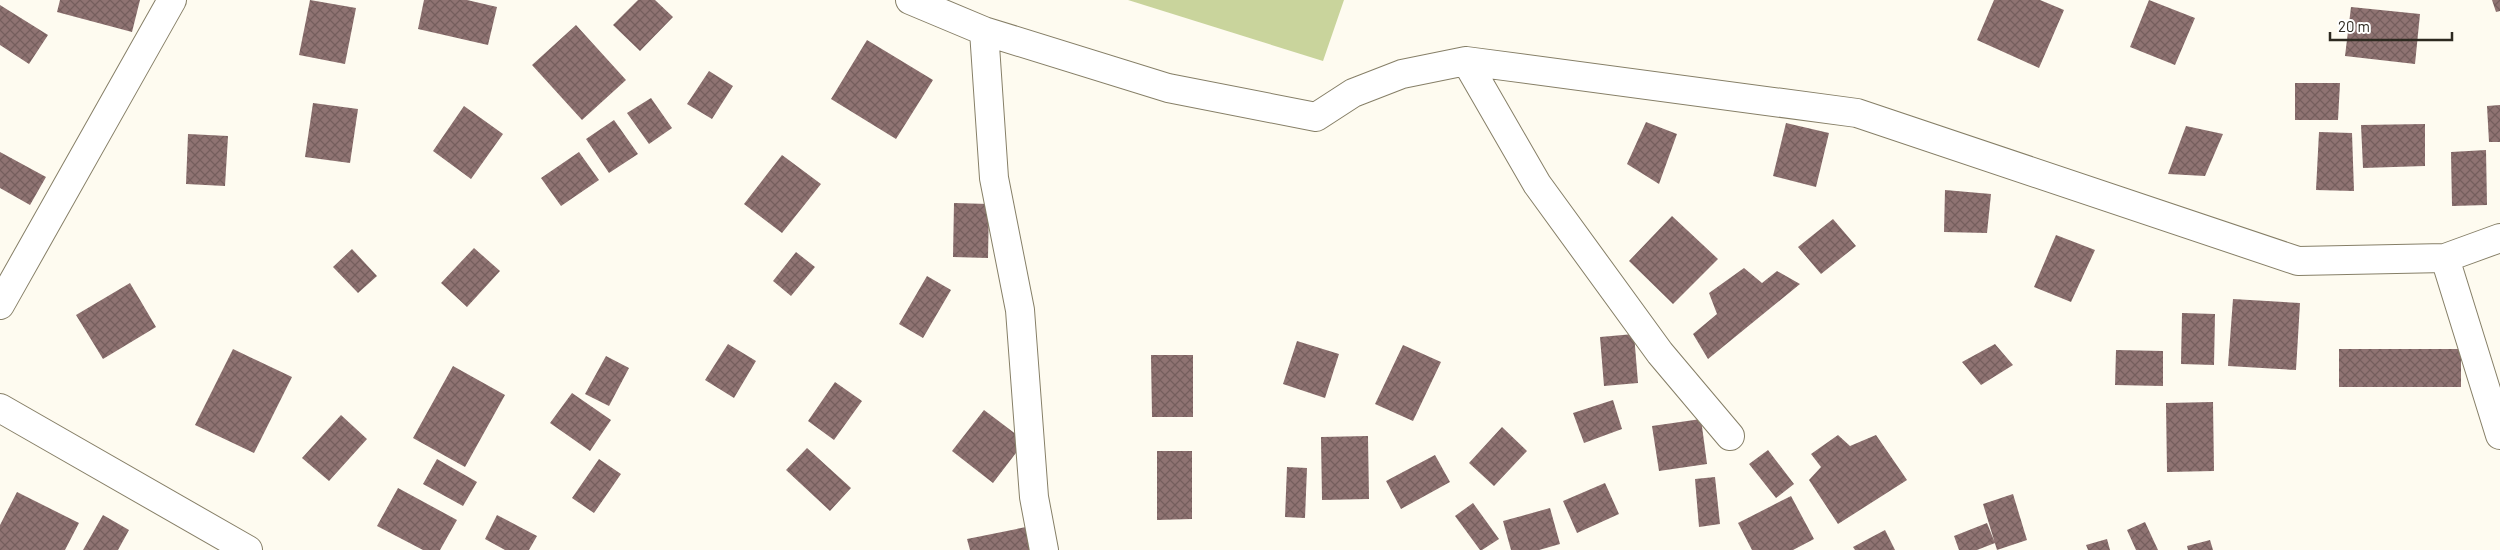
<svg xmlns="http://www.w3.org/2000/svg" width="2500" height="550" font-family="Barlow,sans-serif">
<defs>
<pattern id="building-cross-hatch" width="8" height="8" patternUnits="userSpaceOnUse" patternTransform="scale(1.25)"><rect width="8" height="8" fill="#8f7372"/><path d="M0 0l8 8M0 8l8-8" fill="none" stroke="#755e5d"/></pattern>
</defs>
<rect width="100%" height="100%" fill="#fefbf0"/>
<path fill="#c9d49c" d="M1128 0H1344L1323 61Z"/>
<path fill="url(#building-cross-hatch)" d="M60 0H140L132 32 57 12Z
M310 0 356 8 345 64 299 55Z
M424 0H467L497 7 488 45 418 29Z
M638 0H655L673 17 640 51 613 25Z
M1994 0H2040L2064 10 2039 68 1977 40Z
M2149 0 2195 18 2175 65 2130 47Z
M2492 0H2500V11L2496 12Z
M0 5 48 35 29 64 0 45Z
M2351 7 2420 14 2415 64 2345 56Z
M576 25 626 80 582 120 532 65Z
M867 40 933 80 896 139 831 99Z
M709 71 733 86 712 119 687 104Z
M2295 83H2340L2338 120H2295Z
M651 98 672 128 649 144 627 113Z
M313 103 358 109 350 163 305 157Z
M2500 105V142H2489L2487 106Z
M464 106 503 134 471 179 433 151Z
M614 120 638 154 609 173 586 139Z
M1646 122 1677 134 1659 184 1627 164Z
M1786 123 1829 133 1816 187 1773 176Z
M2425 124V166L2363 168 2361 125Z
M2186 126 2223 134 2205 176 2168 174Z
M2319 132 2352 133 2354 191 2316 190Z
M188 134 228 136 225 186 186 184Z
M2486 150 2487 205 2452 206 2451 152Z
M0 152 46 177 30 205 0 188Z
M579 152 599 180 561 206 541 178Z
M782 155 821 184 782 233 744 204Z
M1945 190 1991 194 1987 233 1944 232Z
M954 203 989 204 988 258 953 257Z
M1672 216 1718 259 1673 304 1629 261Z
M1833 219 1856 246 1821 274 1798 247Z
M2056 235 2095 250 2071 302 2034 287Z
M474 248 500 271 467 307 441 283Z
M352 249 377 276 358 293 333 267Z
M796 252 815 267 791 296 773 281Z
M1744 268 1762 283 1777 271 1800 284 1708 359 1693 334 1717 314 1709 293Z
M927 276 951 290 923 338 899 324Z
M130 283 156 327 103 359 76 315Z
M2233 299 2300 303 2296 370 2228 366Z
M2182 313 2215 314 2214 365 2181 364Z
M1634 334 1638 383 1604 386 1600 337Z
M1297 341 1339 354 1325 398 1283 384Z
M728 344 756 361 734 398 705 380Z
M1995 344 2013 365 1981 385 1962 362Z
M1403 345 1441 362 1413 421 1375 404Z
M233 349 292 377 254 453 195 425Z
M2339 349H2461V387H2339Z
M2116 350 2163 351V386L2115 385Z
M1151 355H1193V417H1152Z
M606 356 629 368 609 406 585 394Z
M453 366 505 395 465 467 413 438Z
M835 382 862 401 834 440 808 421Z
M572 393 611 420 590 451 550 423Z
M1613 400 1622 429 1584 443 1573 413Z
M2213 402 2214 471 2167 472 2166 403Z
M984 410 1025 441 993 483 952 451Z
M341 415 367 439 329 481 302 458Z
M1701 419 1707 464 1659 471 1652 426Z
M1502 427 1527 451 1494 486 1469 463Z
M1838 435 1850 446 1876 435 1907 480 1838 524 1809 480 1821 467 1811 454Z
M1368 436 1369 499 1322 500 1321 437Z
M807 448 851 488 830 511 786 470Z
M1768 450 1794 484 1776 498 1749 464Z
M1157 451H1192V519L1157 520Z
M1435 455 1450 482 1401 509 1386 481Z
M437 459 477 482 463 506 423 484Z
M599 459 621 474 594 513 572 498Z
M1287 467 1307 468 1305 518 1285 517Z
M1715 477 1720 524 1699 527 1695 479Z
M1605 483 1619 514 1577 533 1563 501Z
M398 488 457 520 440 550H423L377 526Z
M17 492 79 523 65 550H0V525Z
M2013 494 2027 540 1997 550 1983 504Z
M1791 496 1814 539 1793 550H1752L1738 523Z
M1473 503 1499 539 1482 550H1480L1455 516Z
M1550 508 1560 544 1539 550H1511L1503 521Z
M103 515 129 530 118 550H83Z
M497 515 537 536 529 550H505L485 539Z
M2145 522 2158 550H2136L2127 530Z
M1987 523 1995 543 1977 550H1959L1954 536Z
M1026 527 1031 550H970L967 539Z
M1885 530 1895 550H1855L1853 547Z
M2107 539 2110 550H2088L2086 545Z
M2210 540 2213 550H2188L2187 546Z"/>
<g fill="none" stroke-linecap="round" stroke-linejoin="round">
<defs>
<path id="street" d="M910 0 984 31 994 178 1020 310 1034 497 1044 550
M984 31 1168 88 1316 117 1353 93 1402 74 1466 61 1857 113 2298 261 2445 258 2500 435
M1466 61 1537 184 1660 353 1730 436
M2445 258 2500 238
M0 305 172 0
M0 408 248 550"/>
</defs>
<use href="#street" stroke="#867f67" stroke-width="30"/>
<use href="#street" stroke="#fff" stroke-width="28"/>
</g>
<path d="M2330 32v8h122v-8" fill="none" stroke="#2d2920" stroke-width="2.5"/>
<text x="2338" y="32" font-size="15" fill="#2d2920" stroke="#ffffff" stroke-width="4" paint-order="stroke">20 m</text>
</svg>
